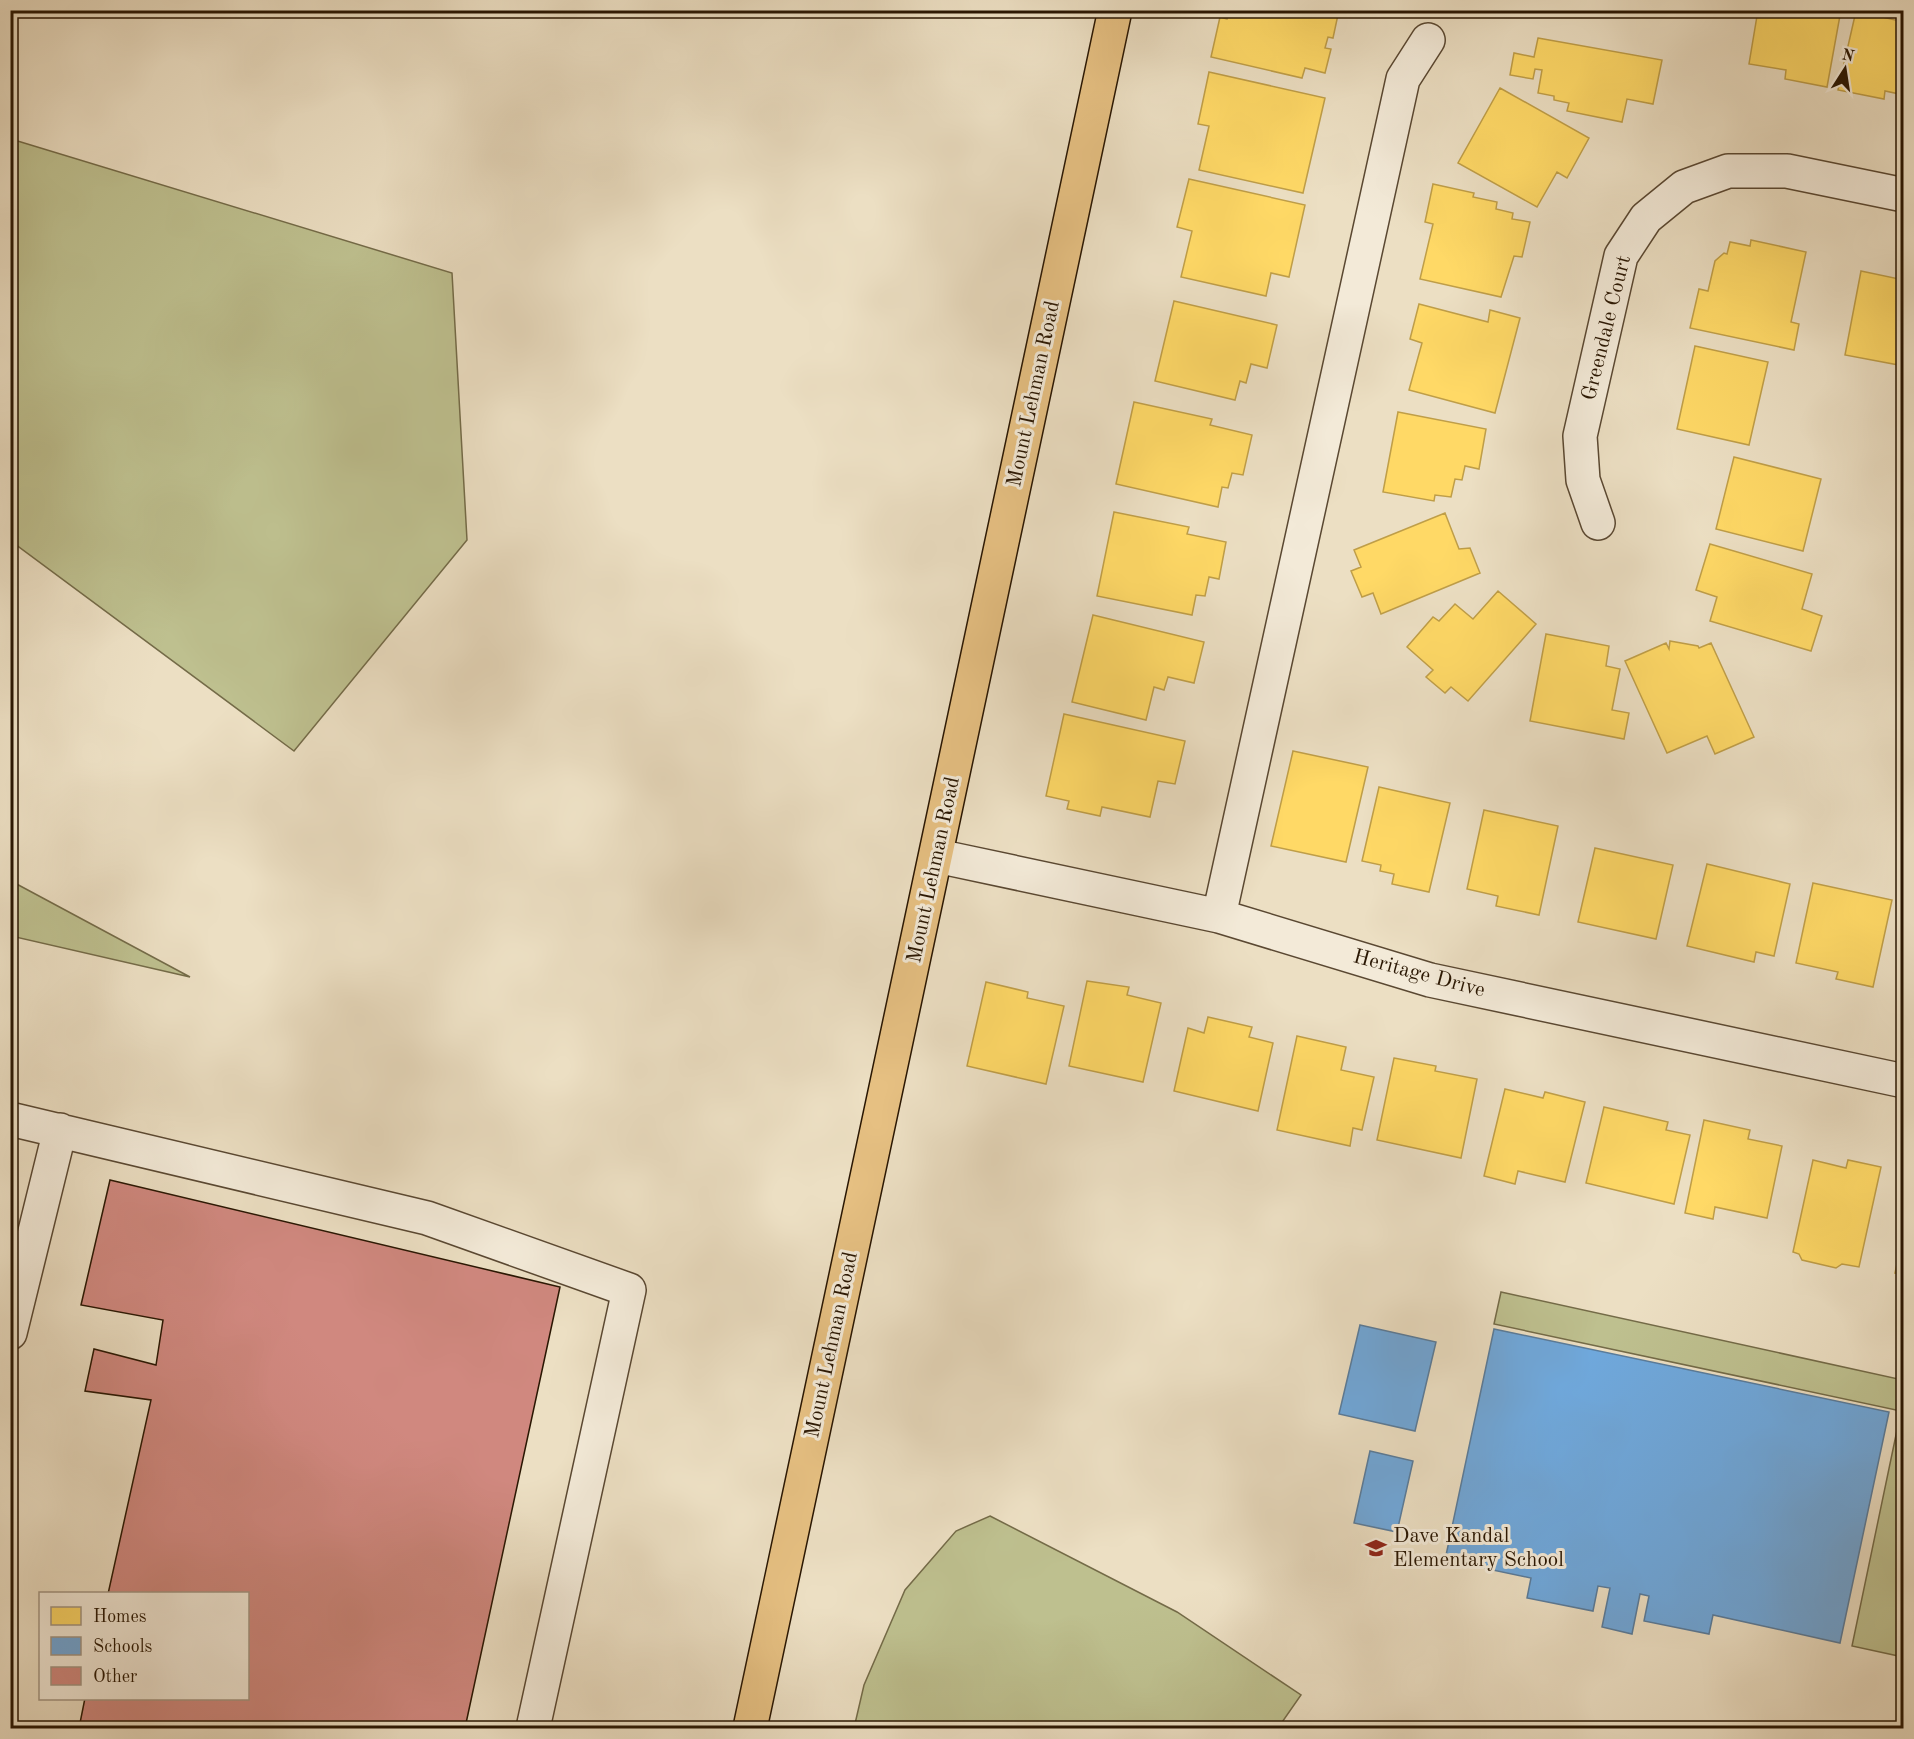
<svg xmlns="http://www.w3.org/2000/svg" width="1914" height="1739" font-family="'Old Standard TT',serif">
<rect width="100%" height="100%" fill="#ecdfc3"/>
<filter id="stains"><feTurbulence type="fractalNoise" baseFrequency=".00333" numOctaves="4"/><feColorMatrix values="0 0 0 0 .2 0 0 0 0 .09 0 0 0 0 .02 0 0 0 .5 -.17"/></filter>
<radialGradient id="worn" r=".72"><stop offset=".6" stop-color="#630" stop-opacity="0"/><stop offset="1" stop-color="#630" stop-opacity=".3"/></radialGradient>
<path fill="#bec08f" stroke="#746b48" stroke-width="1.5" d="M11 139 452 273 467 540 294 751 11 541Z
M11 881 190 977 11 936Z
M1501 1292 1903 1380V1657L1852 1646 1901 1411 1494 1324Z
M990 1516 1177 1612 1301 1695 1278 1728H854L864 1685 905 1590 956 1531Z"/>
<path fill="#ffd966" stroke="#bf9e48" stroke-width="1.5" d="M1229 10H1339L1333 38 1328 37 1325 48 1331 49 1325 73 1305 68 1302 78 1211 57 1220 17 1227 19Z
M1758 10H1841L1827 87 1785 79 1786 70 1749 64Z
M1856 11 1904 22V95L1885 91 1884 99 1838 90Z
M1538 38 1662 60 1653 104 1627 99 1622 122 1567 111 1569 103 1554 100V96L1538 93 1542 70 1535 69 1533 79 1510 75 1514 53 1534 57Z
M1209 72 1325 98 1303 193 1199 170 1209 126 1198 124Z
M1500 88 1589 138 1567 178 1557 172 1537 207 1458 163Z
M1189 179 1305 205 1289 277 1271 273 1266 296 1181 277 1192 231 1177 227Z
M1433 184 1474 193 1473 197 1497 202 1496 209 1513 213 1512 219 1530 222 1522 257 1514 256 1501 297 1420 279 1433 224 1425 222Z
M1751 240 1806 252 1791 322 1799 324 1794 350 1690 328 1699 289 1708 291 1715 261 1724 253 1727 254 1730 242 1750 246Z
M1861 271 1904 280V366L1845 355Z
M1174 301 1277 325 1267 368 1251 364 1246 383 1240 381 1235 400 1155 381Z
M1419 304 1488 322 1490 310 1520 318 1495 413 1409 390 1422 343 1410 339Z
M1695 346 1768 362 1749 445 1677 429Z
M1134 402 1212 419 1210 425 1252 435 1243 475 1232 473 1228 488 1222 487 1218 507 1116 484Z
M1398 412 1486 429 1479 469 1465 466 1462 480 1455 479 1451 497 1435 495 1434 501 1383 492Z
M1734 457 1821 479 1803 551 1716 529Z
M1114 512 1189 527 1187 534 1226 542 1219 579 1209 577 1205 596 1196 595 1192 615 1097 596Z
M1445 513 1459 549 1470 548 1480 573 1381 614 1373 593 1362 597 1351 571 1361 567 1354 550Z
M1710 544 1812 574 1802 609 1822 616 1811 651 1710 621 1717 597 1696 590Z
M1498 591 1536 624 1468 701 1451 687 1445 693 1426 677 1433 670 1407 647 1433 617 1439 621 1455 604 1473 619Z
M1093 615 1204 642 1194 683 1168 677 1164 690 1154 687 1146 720 1072 702Z
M1546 634 1609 646 1606 666 1620 669 1612 710 1629 713 1624 739 1530 721Z
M1670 641 1698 646 1699 648 1711 643 1754 737 1715 754 1707 736 1667 753 1625 661 1666 643 1669 649Z
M1064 714 1185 741 1175 784 1158 781 1150 817 1102 807 1100 816 1067 809 1069 801 1046 796Z
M1293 751 1368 767 1346 862 1271 846Z
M1379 787 1450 803 1429 892 1392 884 1394 874 1380 871 1381 865 1362 861Z
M1484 810 1558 826 1539 915 1496 906 1498 896 1467 889Z
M1595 848 1673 865 1656 939 1578 922Z
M1707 864 1790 884 1774 956 1756 952 1754 962 1687 946Z
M1813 883 1892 900 1873 987 1836 979 1838 972 1796 963Z
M1087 981 1129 987 1127 995 1161 1003 1143 1082 1069 1066Z
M986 982 1028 992 1027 998 1064 1006 1046 1084 967 1066Z
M1208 1017 1252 1027 1249 1037 1273 1043 1258 1111 1174 1091 1188 1028 1204 1033Z
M1297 1036 1346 1047 1341 1070 1374 1077 1362 1130 1353 1128 1350 1146 1277 1130Z
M1394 1058 1436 1066 1435 1071 1477 1079 1461 1158 1377 1140Z
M1505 1089 1543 1098 1545 1092 1585 1102 1565 1182 1518 1171 1515 1184 1484 1176Z
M1604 1107 1668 1122 1666 1130 1690 1135 1674 1204 1586 1183Z
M1704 1120 1750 1130 1748 1139 1782 1146 1767 1218 1715 1207 1713 1219 1685 1213Z
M1813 1160 1846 1168 1848 1160 1881 1167 1859 1267 1842 1264 1836 1268 1802 1260 1799 1254 1793 1252Z
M1904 1231V1274L1895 1273Z"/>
<path fill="#6fa8dc" stroke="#5a7c9b" stroke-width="1.5" d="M1360 1325 1436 1342 1415 1431 1339 1414Z
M1494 1329 1889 1412 1840 1643 1713 1615 1709 1634 1644 1621 1649 1596 1640 1594 1632 1634 1602 1627 1610 1588 1598 1586 1593 1611 1527 1598 1531 1578 1445 1560Z
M1370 1451 1413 1461 1397 1532 1354 1523Z"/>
<path fill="#d0887f" stroke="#291602" stroke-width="1.5" d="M110 1180 560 1287 465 1728H79L85 1698H248V1594H108L151 1400 85 1391 94 1349 156 1365 163 1320 81 1305Z"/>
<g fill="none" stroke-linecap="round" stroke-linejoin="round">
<defs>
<path id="minor" d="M1598 523 1583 480 1580 436 1621 256 1646 218 1684 187 1728 171H1787L1904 195
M937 856 1219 916 1430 980 1904 1081
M1219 916 1403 79 1428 40
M10 1119 427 1218 629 1290 533 1728
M10 1333 60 1130"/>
<path id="major" d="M750 1728 1115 10"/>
</defs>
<use href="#minor" stroke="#5a4832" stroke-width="36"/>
<use href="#major" stroke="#291602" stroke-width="36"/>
<use href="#minor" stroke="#f3ead8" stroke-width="33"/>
<use href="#major" stroke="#e6c082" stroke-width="33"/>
</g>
<defs>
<symbol id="school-bare" viewBox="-9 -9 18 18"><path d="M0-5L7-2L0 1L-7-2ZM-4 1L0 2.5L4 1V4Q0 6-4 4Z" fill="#8f2418" stroke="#f3ead8" stroke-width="2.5" paint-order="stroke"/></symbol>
</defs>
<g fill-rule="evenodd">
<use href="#school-bare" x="1361" y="1533" width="30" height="30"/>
</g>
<g text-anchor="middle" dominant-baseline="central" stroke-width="6" stroke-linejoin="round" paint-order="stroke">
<g font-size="21" fill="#291602" stroke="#f3ead8">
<text transform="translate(1607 328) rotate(-76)">Greendale Court</text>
<text transform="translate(1034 394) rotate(-78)">Mount Lehman Road</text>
<text transform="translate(934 870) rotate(-78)">Mount Lehman Road</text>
<text transform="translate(1419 974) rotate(15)">Heritage Drive</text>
<text transform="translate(832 1345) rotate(-78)">Mount Lehman Road</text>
</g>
<g font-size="21" fill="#291602" stroke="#f3ead8" text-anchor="start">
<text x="1393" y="1536">Dave Kandal<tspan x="1393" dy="24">Elementary School</tspan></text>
</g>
</g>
<rect width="1914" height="1739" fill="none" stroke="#ecdfc3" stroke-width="36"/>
<rect x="12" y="12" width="1890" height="1715" fill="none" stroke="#291602" stroke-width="3"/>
<rect x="18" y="18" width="1878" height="1703" fill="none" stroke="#291602" stroke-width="1.5"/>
<rect x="39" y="1592" width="210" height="108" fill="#f3ead8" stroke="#a29582" stroke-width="1.5"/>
<rect x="51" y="1607" width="30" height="18" fill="#ffd966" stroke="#a29582" stroke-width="1.5"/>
<text x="93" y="1622" font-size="18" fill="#291602">Homes</text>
<rect x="51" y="1637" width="30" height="18" fill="#6fa8dc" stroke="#a29582" stroke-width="1.5"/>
<text x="93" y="1652" font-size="18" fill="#291602">Schools</text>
<rect x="51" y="1667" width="30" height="18" fill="#d0887f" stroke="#a29582" stroke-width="1.5"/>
<text x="93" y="1682" font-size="18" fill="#291602">Other</text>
<g transform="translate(1845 69) rotate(12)" stroke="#f3ead8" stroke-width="4.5" paint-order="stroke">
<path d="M0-4.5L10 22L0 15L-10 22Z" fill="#291602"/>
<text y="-9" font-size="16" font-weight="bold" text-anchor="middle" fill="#291602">N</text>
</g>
<rect width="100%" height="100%" filter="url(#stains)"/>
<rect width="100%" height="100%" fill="url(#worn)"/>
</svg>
